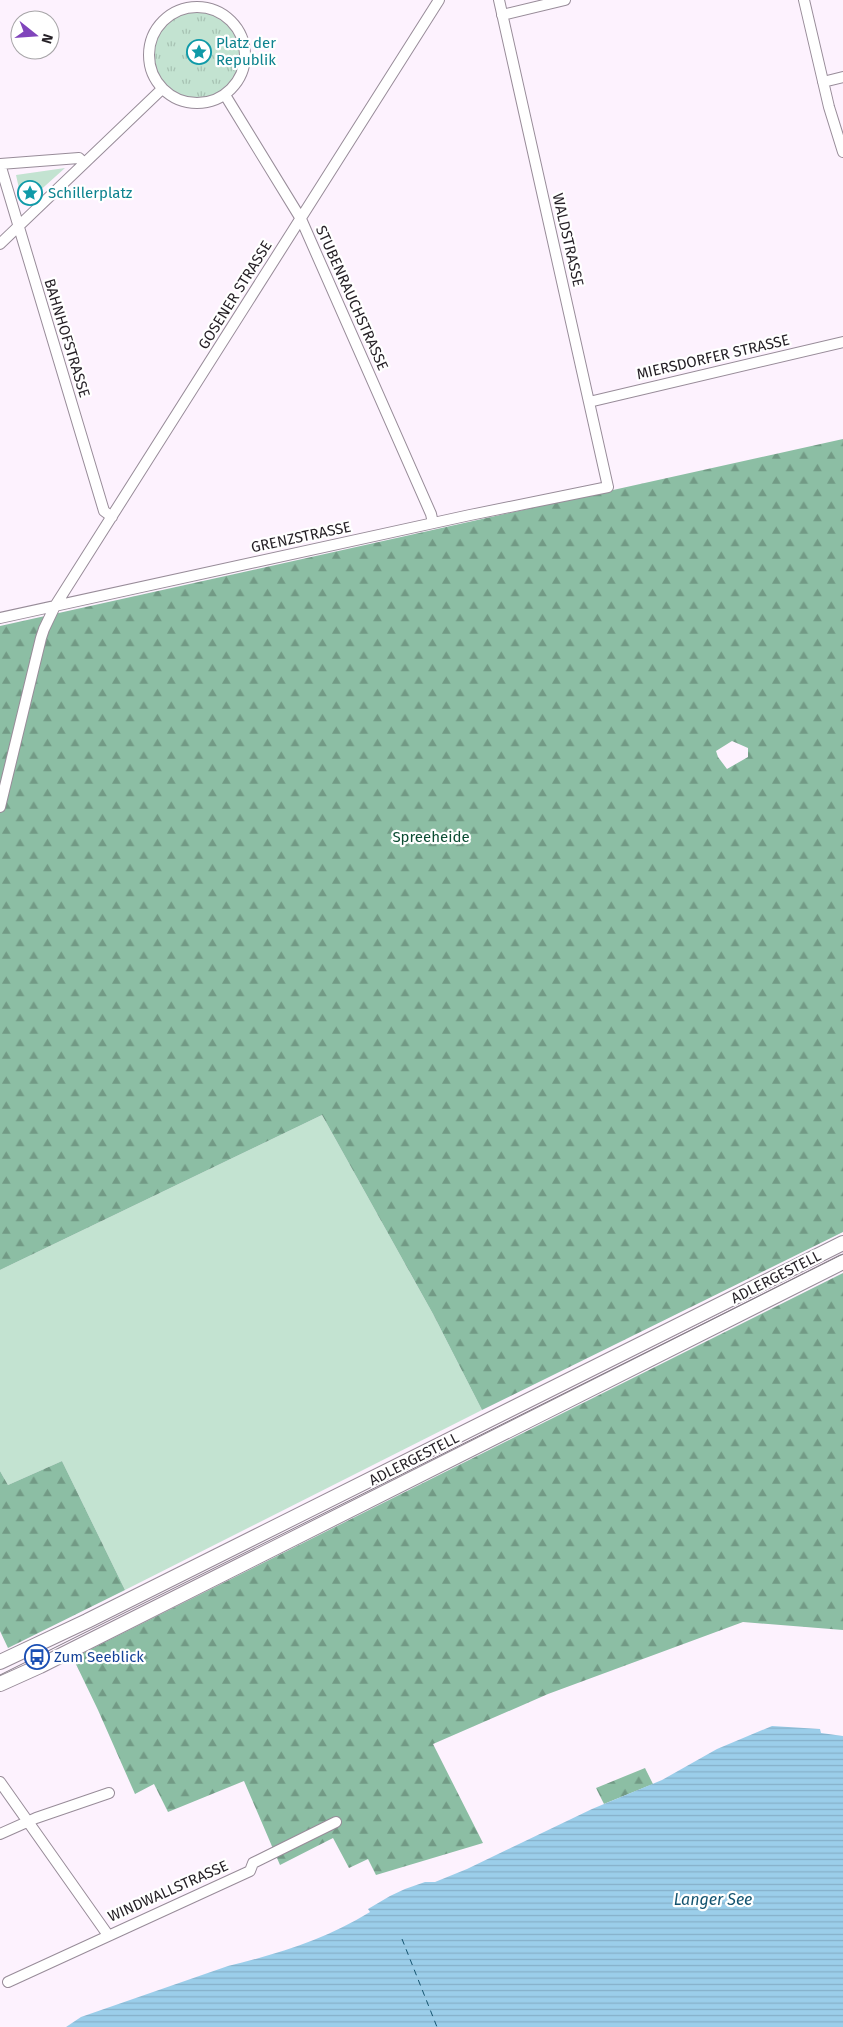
<svg xmlns="http://www.w3.org/2000/svg" width="843" height="2027" font-family="'Fira Sans',sans-serif">
<defs>
<pattern id="forest-firs" width="22" height="20" patternUnits="userSpaceOnUse" patternTransform="scale(1.25)"><rect width="22" height="20" fill="#8cbea4"/><path d="M5 1l3.5 6h-7zM16 11l3.5 6h-7z" fill="#729a85"/></pattern>
<pattern id="park-tufts" width="24" height="20" patternUnits="userSpaceOnUse" patternTransform="scale(1.25)"><rect width="24" height="20" fill="#c3e3d1"/><path d="M3 7l-1-3M5 7V3M7 7l1-3M15 17l-1-3M17 17v-4M19 17l1-3" fill="none" stroke="#a7c2b3"/></pattern>
<pattern id="water-rules" width="6" height="5" patternUnits="userSpaceOnUse" patternTransform="scale(1.25)"><rect width="6" height="5" fill="#9bceea"/><path d="M0 2.5h6" fill="none" stroke="#85b0c9"/></pattern>
</defs>
<rect width="100%" height="100%" fill="#fdf2fe"/>
<path fill="#c3e3d1" d="M65 168 26 203 22 202 16 175Z
M322 1115 433 1314 482 1410 125 1590 62 1461 8 1485 0 1471V1270Z"/>
<path fill="url(#forest-firs)" fill-rule="evenodd" d="M843 439V1232L482 1410 433 1314 322 1115 0 1270V626ZM732 741 748 748V757L727 769 718 757 716 751Z
M843 1273V1630L743 1622 548 1694 433 1744 483 1843 376 1875 368 1859 349 1868 333 1838 280 1865 244 1781 168 1812 154 1784 135 1794 98 1710 73 1658Z
M62 1461 125 1590 8 1648 0 1631V1471L8 1485Z
M645 1768 653 1784 604 1804 596 1788Z"/>
<path fill="url(#park-tufts)" d="M153 54a44 44 0 1 1 88 0a44 44 0 1 1-88 0Z"/>
<path fill="url(#water-rules)" d="M772 1726 820 1729 821 1733 843 1736V2027H66L81 2017 228 1966C278 1954 326 1939 370 1912L368 1909 390 1896 405 1889 425 1882H435L467 1869 592 1809 662 1780 717 1749Z"/>
<g fill="none" stroke-linecap="round" stroke-linejoin="round">
<path stroke="#145470" stroke-width="1" stroke-dasharray="6 5" stroke-linecap="butt" d="M402 1939 437 2027"/>
<defs>
<path id="minor" d="M804 0 829 107 843 152
M149 55a48 48 0 1 1 96 0a48 48 0 1 1-96 0Z
M502 15 565 0
M823 82 843 77
M225 95 301 219 431 514 433 523
M84 163 79 158 0 164 104 511 112 517
M0 244 162 89
M589 402 843 342
M0 618 470 515 608 487 499 0
M0 807 41 638 44 629 55 606 439 0
M0 1782 108 1935
M0 1834 36 1818 109 1793
M8 1982 250 1871 253 1863 336 1822"/>
<path id="secondary" d="M0 1662 87 1621 843 1243
M0 1684 40 1666 843 1262"/>
</defs>
<use href="#minor" stroke="#988c99" stroke-width="12"/>
<use href="#secondary" stroke="#988c99" stroke-width="16"/>
<use href="#minor" stroke="#fff" stroke-width="10"/>
<use href="#secondary" stroke="#fff" stroke-width="14"/>
<path stroke="#867f87" stroke-width="1" d="M0 1675 843 1254"/>
</g>
<defs>
<symbol id="sight-ring" viewBox="-11 -11 22 22"><circle r="9.5" fill="#fff" stroke="#0f9aa8" stroke-width="1.5"/><path d="M0-6L1.8-2.2L6-1.7L2.9 1.2L3.7 5.4L0 3.3L-3.7 5.4L-2.9 1.2L-6-1.7L-1.8-2.2Z" fill="#0f9aa8"/></symbol>
<symbol id="bus-ring" viewBox="-11 -11 22 22"><circle r="9.5" fill="#fff" stroke="#1a4fb4" stroke-width="1.5"/><path d="M-5-6H5V4H4V6H2V4H-2V6H-4V4H-5ZM-3.5-4V0h7V-4ZM-3.5 1.2v1.5H-2V1.2ZM2 1.2v1.5H3.5V1.2Z" fill="#1a4fb4"/></symbol>
</defs>
<g fill-rule="evenodd">
<use href="#sight-ring" x="185" y="38" width="28" height="28"/>
<use href="#sight-ring" x="16" y="179" width="28" height="28"/>
<use href="#bus-ring" x="23" y="1643" width="28" height="28"/>
</g>
<g text-anchor="middle" dominant-baseline="central" stroke-width="4.5" stroke-linejoin="round" paint-order="stroke">
<g font-size="15" fill="#0d838f" stroke="#fff" text-anchor="start">
<text x="216" y="43">Platz der<tspan x="216" dy="17">Republik</tspan></text>
<text x="48" y="193">Schillerplatz</text>
</g>
<g font-size="15" fill="#241f25" stroke="#fff">
<text transform="translate(568 240) rotate(77)">WALDSTRASSE</text>
<text transform="translate(235 295) rotate(-58)">GOSENER STRASSE</text>
<text transform="translate(352 298) rotate(66)">STUBENRAUCHSTRASSE</text>
<text transform="translate(67 338) rotate(73)">BAHNHOFSTRASSE</text>
<text transform="translate(713 357) rotate(-13)">MIERSDORFER STRASSE</text>
<text transform="translate(301 537) rotate(-12)">GRENZSTRASSE</text>
<text transform="translate(776 1277) rotate(-27)">ADLERGESTELL</text>
<text transform="translate(414 1459) rotate(-27)">ADLERGESTELL</text>
<text transform="translate(168 1891) rotate(-24)">WINDWALLSTRASSE</text>
</g>
<g font-size="15" fill="#0c4d33" stroke="#fff">
<text x="431" y="837">Spreeheide</text>
</g>
<g font-size="15" fill="#164399" stroke="#fff" text-anchor="start">
<text x="54" y="1657">Zum Seeblick</text>
</g>
<g font-size="16" font-style="italic" fill="#145470" stroke="#fff">
<text x="713" y="1899">Langer See</text>
</g>
</g>
<g transform="translate(35 35) rotate(107)"><circle r="24" fill="#ffffff" stroke="#a7a5a8"/>
<path d="M0-4L9 19L0 12L-9 19Z" fill="#8045bb"/>
<text y="-8" font-size="14" font-weight="bold" text-anchor="middle" fill="#241f25">N</text>
</g>
</svg>
